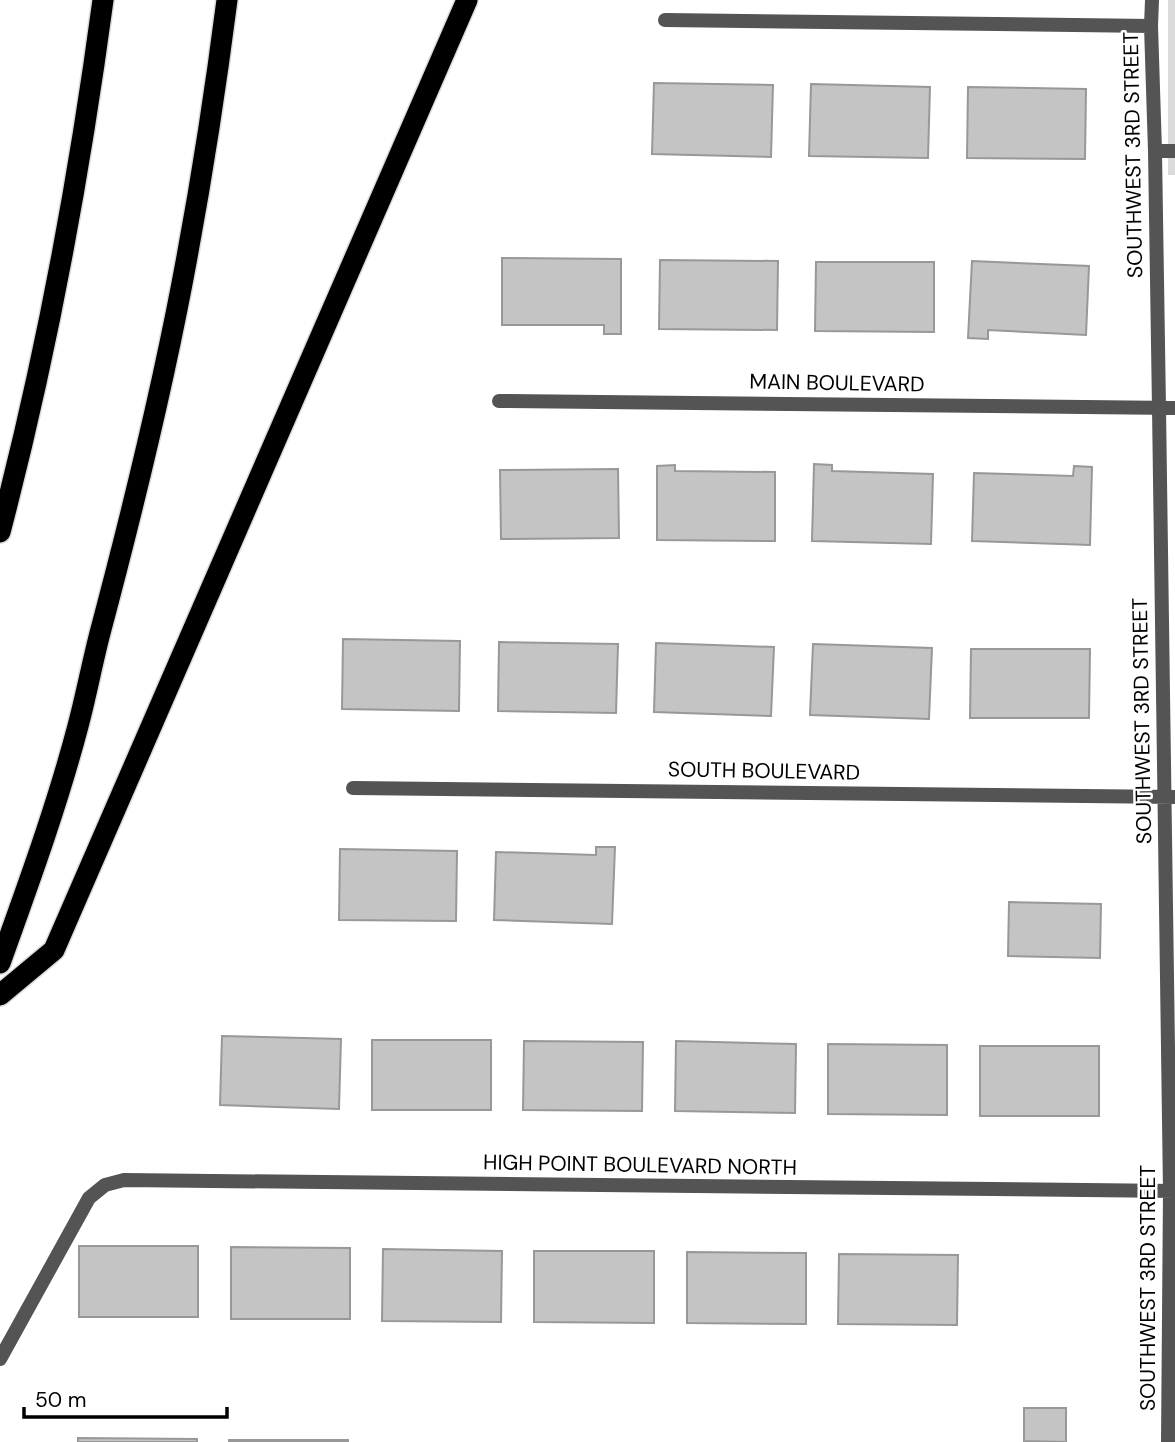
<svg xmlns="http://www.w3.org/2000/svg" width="1175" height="1442" font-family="'DM Sans',sans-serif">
<rect width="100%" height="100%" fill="#fff"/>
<path fill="#dbdbdb" d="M1168 0H1175V175H1168Z"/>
<path fill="#c4c4c4" stroke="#989898" stroke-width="2" d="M654 83 773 85 771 157 652 154Z
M811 84 930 87 928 158 809 156Z
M968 87 1086 89 1085 159 967 158Z
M502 258 621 259V334H604V325H502Z
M660 260 778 261 777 330 659 329Z
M972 261 1089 266 1086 335 988 330V339L968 338Z
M816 262H934V332L815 331Z
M814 464 832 465V471L933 474 931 544 812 541Z
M675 465V471L775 472V541L657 540V466Z
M1074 466 1092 467 1090 545 972 541 974 473 1073 476Z
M618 469 619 538 501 539 500 470Z
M343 639 460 641 459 711 342 709Z
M499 642 618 644 616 713 498 711Z
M656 643 774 647 771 716 654 712Z
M813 644 932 648 929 719 810 715Z
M971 649H1090L1089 718H970Z
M596 847H615L612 924 494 920 496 852 596 855Z
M340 849 457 851 456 921 339 920Z
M1009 902 1101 904 1100 958 1008 956Z
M222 1036 341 1039 339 1109 220 1105Z
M372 1040H491V1110H372Z
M524 1041 643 1042 642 1111 523 1110Z
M676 1041 796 1044 795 1113 675 1111Z
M828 1044 947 1045V1115L828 1114Z
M980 1046H1099V1116H980Z
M79 1246H198V1317H79Z
M231 1247 350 1248V1319H231Z
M383 1249 502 1251 501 1322 382 1321Z
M534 1251H654V1323L534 1322Z
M687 1252 806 1253V1324L687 1323Z
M839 1254 958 1255 957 1325 838 1324Z
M1024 1408H1066V1442L1024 1441Z
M78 1438 197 1439V1442H78Z
M229 1440H348V1442H229Z"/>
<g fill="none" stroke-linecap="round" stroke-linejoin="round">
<defs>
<path id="motorway" d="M0 532C46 357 79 179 103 0
M0 963C28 885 57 806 78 726 86 696 92 664 100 633 133 509 164 383 187 257 203 171 216 86 227 0
M0 995 54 950 467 0"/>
</defs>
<use href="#motorway" stroke="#dbdbdb" stroke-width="24"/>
<path stroke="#545454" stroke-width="14" d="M1152 0 1151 26 1155 151 1159 408 1170 1191 1168 1442
M665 20 1151 26
M1155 151H1175
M499 401 1175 408
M353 788 1175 797
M0 1359 89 1198 105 1185 124 1180 1175 1191"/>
<use href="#motorway" stroke="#000" stroke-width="21"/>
</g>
<g text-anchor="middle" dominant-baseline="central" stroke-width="5" stroke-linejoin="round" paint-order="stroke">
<g font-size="21" fill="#000" stroke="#fff">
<text transform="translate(1133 155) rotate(-91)">SOUTHWEST 3RD STREET</text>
<text transform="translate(837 383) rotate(1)">MAIN BOULEVARD</text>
<text transform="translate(1142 721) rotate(-91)">SOUTHWEST 3RD STREET</text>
<text transform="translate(764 771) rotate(1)">SOUTH BOULEVARD</text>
<text transform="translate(640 1165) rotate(1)">HIGH POINT BOULEVARD NORTH</text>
<text transform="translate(1148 1288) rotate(-90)">SOUTHWEST 3RD STREET</text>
</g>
</g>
<path d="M24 1407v10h203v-10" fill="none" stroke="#000000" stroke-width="3.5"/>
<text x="35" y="1407" font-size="21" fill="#000000" stroke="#ffffff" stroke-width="5" paint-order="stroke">50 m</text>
</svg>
